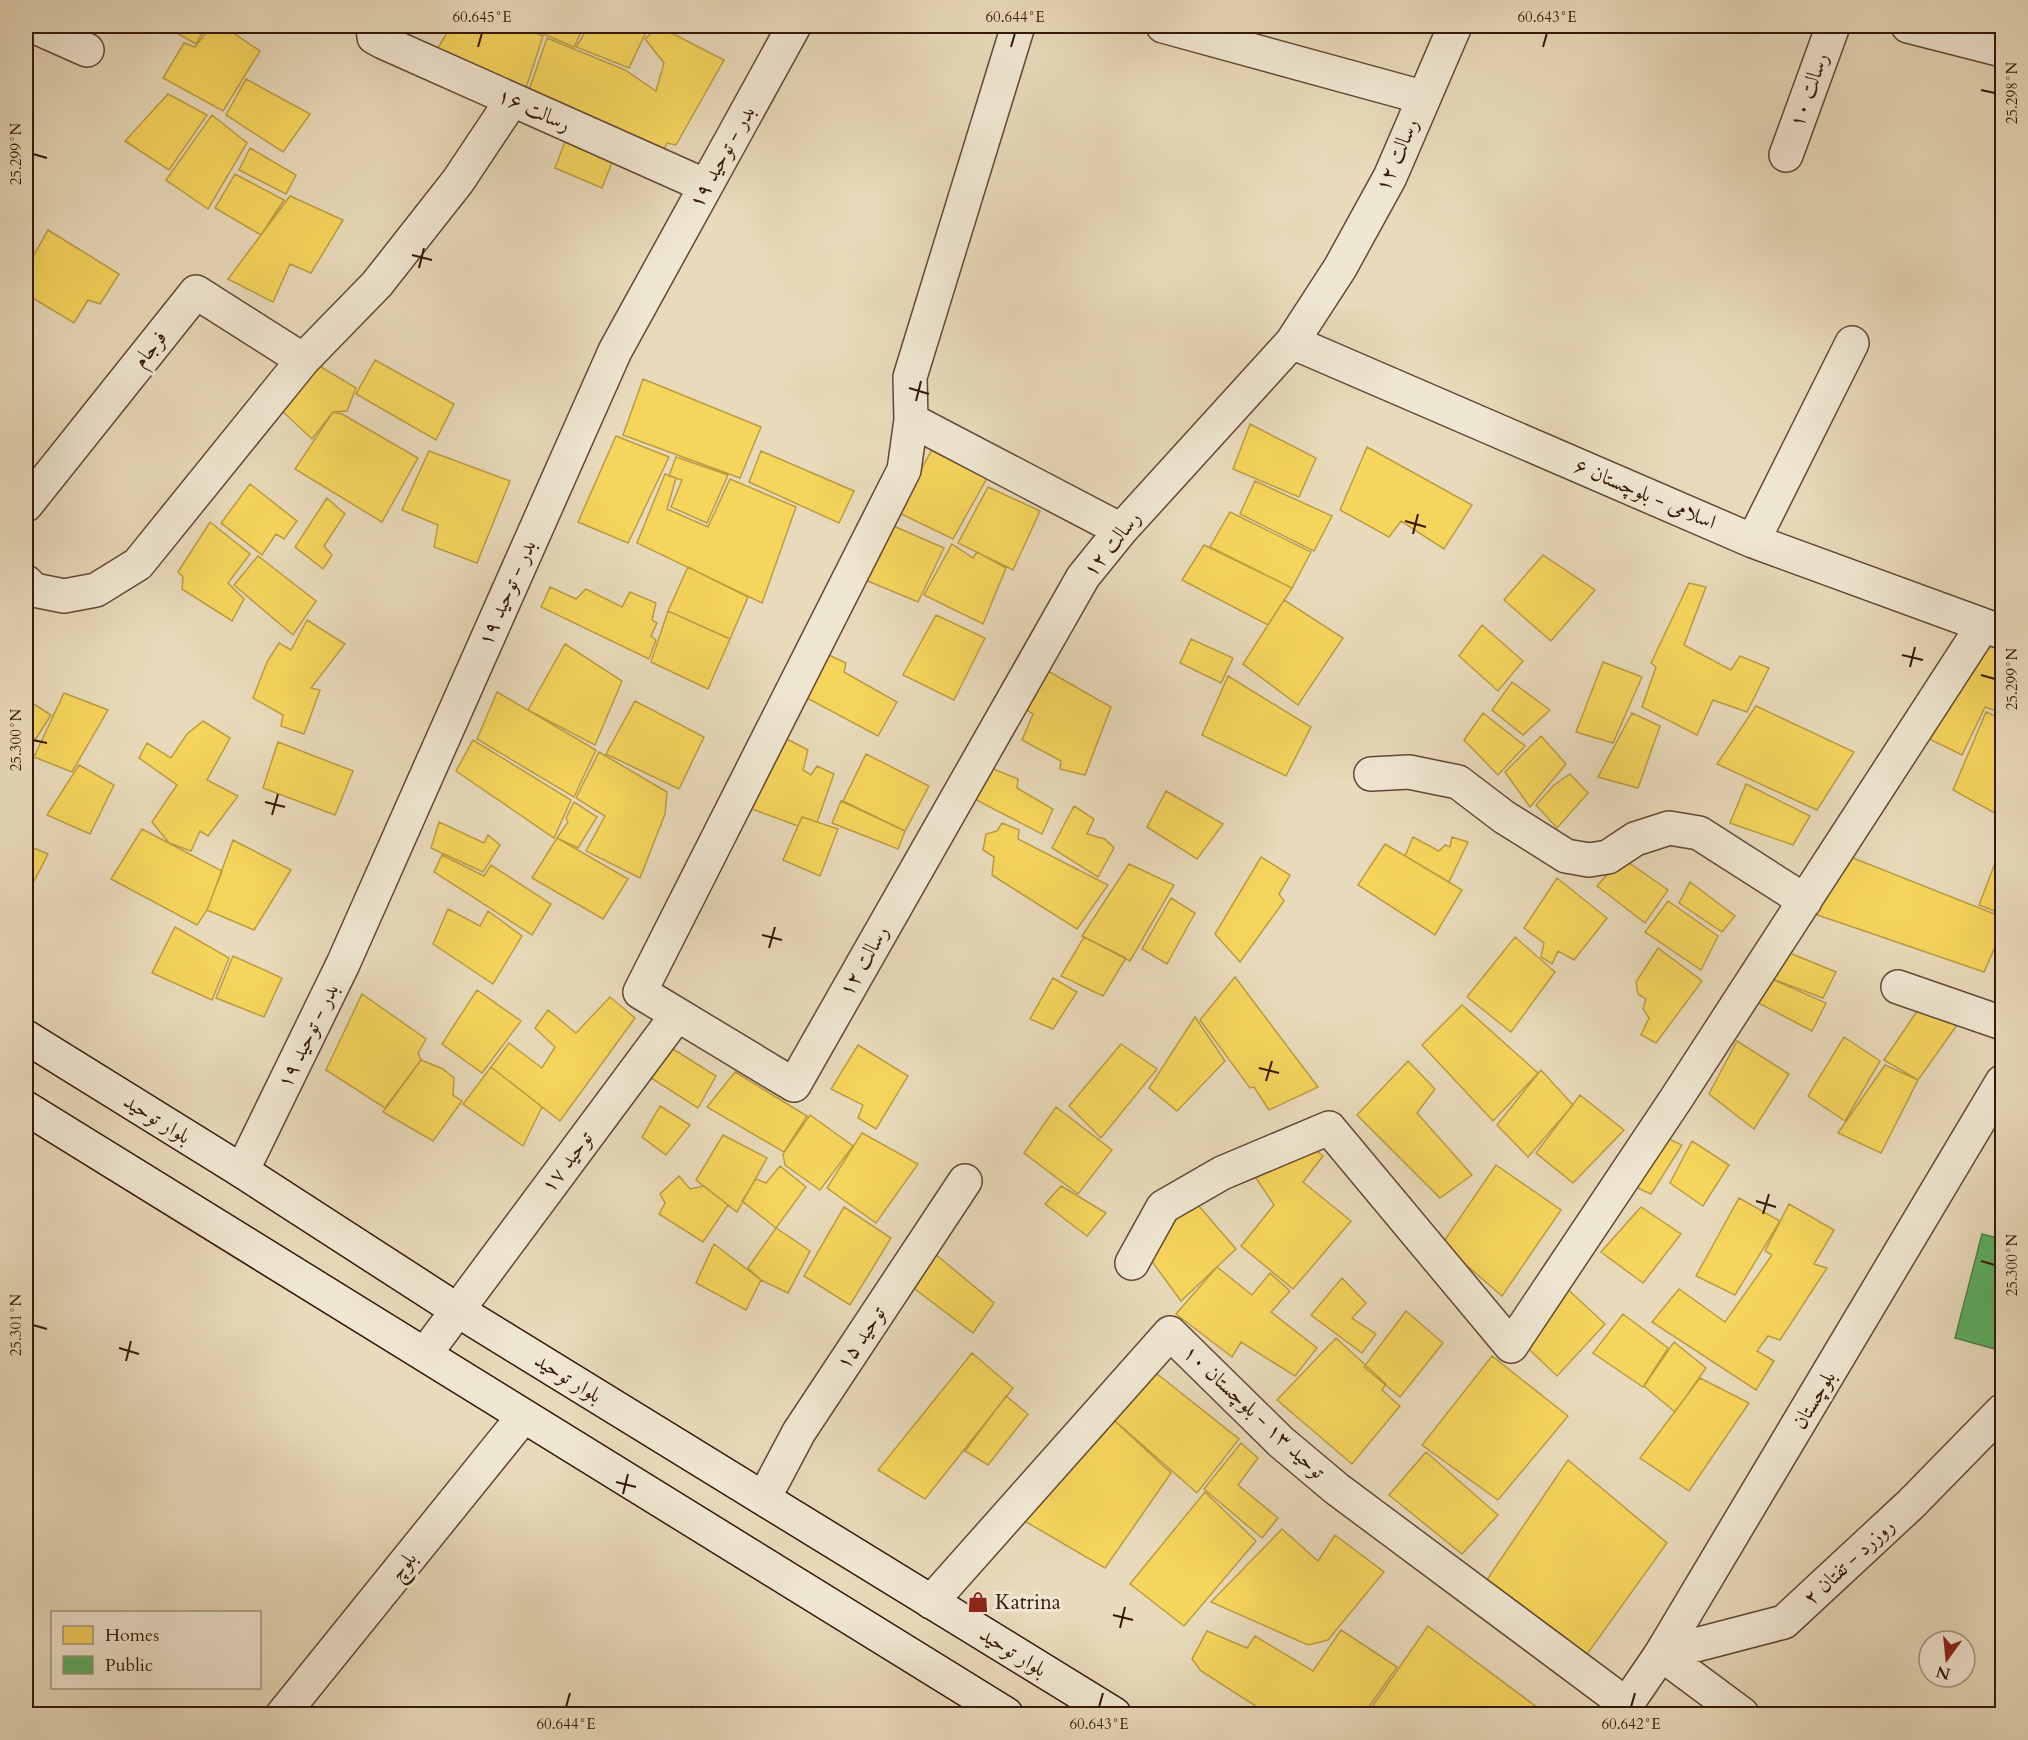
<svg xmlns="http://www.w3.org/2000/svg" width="2028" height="1740" font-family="Cardo,Amiri,serif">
<rect width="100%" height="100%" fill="#e8daba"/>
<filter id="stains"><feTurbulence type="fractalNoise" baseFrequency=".00333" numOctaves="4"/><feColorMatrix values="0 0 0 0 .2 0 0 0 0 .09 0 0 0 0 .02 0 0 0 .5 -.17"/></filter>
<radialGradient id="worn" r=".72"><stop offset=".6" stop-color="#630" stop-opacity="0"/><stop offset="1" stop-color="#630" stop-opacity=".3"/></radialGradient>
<path fill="#f6d55c" stroke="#bc9c43" stroke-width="1.5" d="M164 26H206L196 44Z
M211 26H223L260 51 223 111 163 78 184 43 195 47Z
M451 26H518L543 36 526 88 435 53Z
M525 26H584L574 47Z
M589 26H632L646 32 629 68 576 47Z
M658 26 724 60 676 145 667 143 662 154 529 90 547 38 625 70 656 91 664 63 645 39Z
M246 79 310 114 283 152 226 115Z
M168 94 207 115 169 170 125 141Z
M212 115 247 143 208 209 166 180Z
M566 139 613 160 602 188 555 168Z
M250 148 296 175 286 194 239 170Z
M235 174 284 200 261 235 215 208Z
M290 196 343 220 311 273 290 264 273 302 228 279Z
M48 230 119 274 100 304 88 300 74 323 26 294V269Z
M375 360 454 404 436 440 356 394Z
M318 365 356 388 347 411 333 412 312 439 281 410Z
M643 379 761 427 740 478 623 435Z
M333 412 342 414 418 458 382 522 295 469Z
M1250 424 1316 458 1299 497 1233 469Z
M616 436 669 457 628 543 578 522Z
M1367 447 1472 505 1444 549 1401 521 1389 537 1340 510Z
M932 450 987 478 953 539 897 512Z
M429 451 510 481 477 563 434 547 438 525 402 510Z
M761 451 854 491 839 523 749 482Z
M676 457 728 475 707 523 671 507 682 480 669 476Z
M665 474 676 478 667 509 708 527 730 479 796 507 762 603 637 543Z
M1255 481 1332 516 1314 551 1240 514Z
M250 484 297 521 284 539 276 534 262 555 221 523Z
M988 487 1040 511 1013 570 958 543Z
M327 498 345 514 324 546 332 555 323 569 295 547Z
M1230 512 1311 552 1292 588 1210 547Z
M882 521 944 548 918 602 856 576Z
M210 522 250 554 228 583 244 599 232 621 182 589 183 577 178 572Z
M952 544 973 558 977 552 1006 568 983 624 924 595Z
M1204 545 1292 588 1268 625 1182 580Z
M1543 555 1595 590 1551 641 1504 600Z
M258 556 316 601 293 635 234 585Z
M688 567 748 597 730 639 668 611Z
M1689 583 1706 587 1684 645 1731 670 1740 656 1769 668 1747 712 1713 700 1697 735 1642 707 1656 667 1651 663Z
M550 587 576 599 586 589 622 607 630 592 656 603 652 620 657 623 651 636 656 640 649 659 541 607Z
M1284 600 1343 638 1298 705 1243 664Z
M668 611 730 639 708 689 651 662Z
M936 615 985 638 954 700 903 675Z
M307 620 345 644 311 688 320 690 304 734 281 726 283 715 253 698 267 662 279 643 291 650Z
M1482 625 1523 661 1498 691 1459 656Z
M1191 639 1233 658 1221 683 1180 663Z
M1979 640 2002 647V713L1985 707 1962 755 1917 733Z
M565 644 622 681 595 745 528 710Z
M818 650 846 663 844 672 897 702 878 736 803 696Z
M1603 662 1642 677 1613 743 1576 732Z
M1034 663 1111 707 1085 775 1060 769 1061 761 1022 740 1033 714 1016 703Z
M1228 676 1311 727 1286 776 1202 735Z
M1512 682 1550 710 1523 735 1492 710Z
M497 692 596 750 574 797 477 739Z
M64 693 108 710 72 772 34 757Z
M26 699 51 715 28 751 26 749Z
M635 701 704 737 679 789 606 754Z
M1756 706 1854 752 1817 810 1717 764Z
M1986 712 2002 719V817L1953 790Z
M1483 713 1525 746 1498 775 1464 740Z
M1632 713 1660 726 1638 788 1598 777Z
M203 721 230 738 207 780 238 796 208 836 200 831 191 851 169 843 152 822 177 785 139 758 147 743 171 758 187 734Z
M775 733 808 750 803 770 811 775 817 766 834 774 817 822 802 817 798 826 752 809 761 790Z
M1541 736 1566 764 1530 807 1505 772Z
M473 740 571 800 554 838 456 771Z
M278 742 353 771 335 815 263 788Z
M599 752 667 792 665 814 640 878 586 851 605 816 576 798Z
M866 754 929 786 905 831 843 801Z
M79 765 114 785 90 834 47 815Z
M984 765 1018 779 1017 788 1053 809 1042 834 965 794Z
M1570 774 1588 793 1557 828 1536 805 1554 785Z
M1746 784 1810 816 1793 845 1730 823Z
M1166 791 1223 824 1197 859 1147 827Z
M841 801 905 831 898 849 832 823Z
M574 802 597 817 578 848 557 838 568 822 566 818Z
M1074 806 1094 819 1087 834 1105 839 1114 848 1098 877 1052 848Z
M802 817 838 829 820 876 783 860Z
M439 822 484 843 488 835 500 845 483 872 431 848Z
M1002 823 1019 830 1018 839 1108 885 1077 929 992 875 994 857 983 850 986 834 997 831Z
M142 829 222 871 207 910 197 925 111 879Z
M1413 837 1439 851 1445 845 1450 847 1452 837 1468 842 1449 882 1405 856Z
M557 838 628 879 603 919 532 878Z
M233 840 291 870 254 930 207 910Z
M1385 844 1462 890 1435 935 1358 885Z
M26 845 48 854 26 897Z
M2002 845V914L1979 905Z
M1843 854 2002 917V931L1984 972 1806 911Z
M442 855 484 876 491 865 551 904 532 935 434 872Z
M1261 857 1290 875 1279 894 1284 901 1240 962 1215 934Z
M1622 858 1668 890 1645 923 1597 886Z
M1129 864 1174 885 1130 961 1082 936Z
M1557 878 1607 918 1574 960 1558 951 1552 964 1541 957 1544 943 1524 928Z
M1690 882 1735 916 1722 932 1679 903Z
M1171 898 1195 913 1167 964 1142 949Z
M1668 901 1718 936 1701 970 1645 932Z
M448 909 480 926 488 911 522 936 493 984 433 944Z
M175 927 229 958 212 1000 152 973Z
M1084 937 1126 958 1103 996 1061 976Z
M1515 937 1555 972 1511 1032 1467 997Z
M1658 948 1702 981 1656 1043 1641 1035 1649 1018 1643 1009 1646 999 1638 994 1636 982Z
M1780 949 1836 972 1823 998 1765 976Z
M233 956 282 978 264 1017 216 998Z
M1765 976 1826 1003 1812 1031 1749 998Z
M1235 977 1318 1087 1269 1110 1254 1087 1250 1088 1200 1020Z
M1053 978 1077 992 1053 1029 1030 1019Z
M477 990 521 1021 482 1073 442 1044Z
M362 994 426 1039 418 1053 421 1060 385 1108 326 1070Z
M610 997 635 1018 560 1121 491 1067 509 1043 542 1068 555 1047 535 1028 548 1010 576 1033Z
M1926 998 1962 1018 1918 1080 1884 1060Z
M1462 1005 1538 1073 1493 1121 1422 1045Z
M1195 1017 1225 1061 1177 1111 1149 1088Z
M654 1037 716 1076 698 1108 634 1067Z
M1844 1037 1880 1061 1845 1121 1808 1096Z
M1737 1041 1789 1074 1754 1129 1709 1094Z
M1121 1044 1157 1069 1101 1138 1069 1106Z
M858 1045 908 1076 876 1129 858 1118 863 1105 831 1089Z
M421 1060 443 1069 454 1078 453 1095 462 1101 433 1141 383 1112Z
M1408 1061 1435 1089 1417 1113 1472 1175 1440 1198 1357 1115Z
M1885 1065 1918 1080 1881 1153 1838 1133Z
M491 1067 542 1107 523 1146 463 1104Z
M1541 1070 1573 1105 1528 1157 1497 1125Z
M735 1072 807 1116 784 1152 707 1107Z
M1580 1095 1624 1130 1573 1183 1536 1153Z
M660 1106 690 1125 666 1155 642 1137Z
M1056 1107 1112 1150 1078 1194 1024 1153Z
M810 1115 853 1146 820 1190 785 1165 783 1154Z
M862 1133 918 1164 876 1223 827 1188Z
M1658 1134 1682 1145 1651 1194 1624 1182Z
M723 1135 767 1158 737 1212 696 1180Z
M1300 1137 1323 1156 1303 1182 1351 1221 1293 1289 1241 1246 1274 1205 1256 1178Z
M1692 1141 1729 1165 1703 1206 1670 1183Z
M1496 1165 1561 1210 1502 1296 1442 1244Z
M780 1166 806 1187 776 1228 742 1201 756 1179 766 1183Z
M679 1176 690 1189 704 1186 728 1205 703 1242 659 1214 665 1203 660 1194Z
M1061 1186 1106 1213 1087 1236 1045 1204Z
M1192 1198 1236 1249 1181 1301 1145 1252Z
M1739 1198 1780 1221 1735 1295 1696 1276Z
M1789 1204 1834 1230 1814 1264 1827 1268 1780 1340 1768 1336 1757 1351 1774 1361 1756 1390 1652 1322 1679 1289 1725 1322 1772 1255 1765 1251Z
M844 1207 891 1238 850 1305 804 1276Z
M1641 1207 1681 1234 1643 1283 1601 1252Z
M776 1228 810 1251 788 1293 761 1280 748 1268Z
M714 1244 761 1280 746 1310 696 1283Z
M934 1253 994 1303 973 1333 911 1286Z
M1217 1267 1252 1295 1270 1273 1290 1291 1271 1312 1317 1348 1295 1376 1241 1342 1232 1357 1176 1314Z
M1342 1278 1366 1303 1352 1318 1376 1334 1362 1353 1311 1315Z
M1562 1284 1605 1324 1557 1376 1515 1336Z
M1406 1311 1443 1343 1400 1397 1364 1367Z
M1623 1314 1668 1348 1643 1387 1593 1353Z
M1336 1338 1386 1384 1382 1390 1400 1406 1352 1464 1277 1400Z
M1674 1342 1706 1368 1675 1412 1644 1386Z
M972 1353 1013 1388 925 1499 878 1470Z
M1492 1356 1568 1416 1498 1500 1422 1445Z
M1147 1366 1239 1439 1197 1493 1105 1412Z
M1700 1378 1749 1403 1689 1491 1640 1458Z
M1006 1396 1028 1414 988 1465 965 1451Z
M1105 1412 1171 1473 1105 1568 1016 1516Z
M1241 1443 1258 1458 1238 1485 1278 1518 1262 1538 1204 1489Z
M1426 1452 1498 1515 1462 1554 1389 1495Z
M1568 1460 1667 1543 1580 1664 1484 1584Z
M1205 1492 1256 1541 1184 1626 1130 1584Z
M1282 1529 1318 1561 1335 1535 1384 1572 1328 1640 1308 1645 1211 1602Z
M1428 1626 1538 1708 1531 1714H1367Z
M1341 1630 1397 1667 1364 1714H1268L1201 1671 1192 1659 1207 1631 1247 1648 1255 1636 1313 1671Z
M691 1706 703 1714H684Z"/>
<path fill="#5aae61" stroke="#4f8146" stroke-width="1.5" d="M1982 1234 2002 1239V1351L1955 1338Z"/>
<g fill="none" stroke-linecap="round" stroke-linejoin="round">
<defs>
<path id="minor" d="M33 26 87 50
M373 26 374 37 383 42 706 186
M1018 26 910 377 911 420 904 470 640 992 794 1085 1083 577 1121 530 1292 342 1340 268 1390 177 1455 26
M1163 26 1422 97
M1786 155 1833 26
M1292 342 1753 541 2002 632
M911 420 1121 530
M26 505 196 292 303 360
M1753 541 1852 343
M26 582 34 590 64 596 96 590 138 564 303 360 377 284 458 181 512 100
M1371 774 1409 772 1458 782 1504 817 1566 856 1589 860 1608 857 1635 839 1669 828 1699 833 1805 901
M1898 987 2002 1023
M242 1171 343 964 615 351 794 26
M1132 1263 1163 1207 1222 1173 1329 1128 1511 1346 1676 1099 1982 627
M425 1354 677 1015
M764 1498 799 1432 965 1181
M931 1602 1170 1333 1281 1442 1337 1489 1627 1705
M1661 1654 1784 1622 1911 1504 2002 1411
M1661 1654 1742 1714
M283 1714 523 1417"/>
<path id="tertiary" d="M1908 26 2002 50
M1620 1714 1661 1654 2002 1082"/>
<path id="secondary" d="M26 1037 242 1171 457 1310 1114 1714
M26 1108 1006 1714"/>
</defs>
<use href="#minor" stroke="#624834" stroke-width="36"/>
<use href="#tertiary" stroke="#624834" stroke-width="36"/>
<use href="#secondary" stroke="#361808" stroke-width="36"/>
<use href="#minor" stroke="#f0e7d2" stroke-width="33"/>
<use href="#tertiary" stroke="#f0e7d2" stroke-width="33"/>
<use href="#secondary" stroke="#f0e7d2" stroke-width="33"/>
</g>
<path fill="none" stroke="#361808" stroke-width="2" d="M478 47 482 33M1011 47 1015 33M1543 47 1547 33M1981 90 1995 93M33 154 47 158M412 255 432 260M419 268 424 248M909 388 929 394M916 401 921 381M1405 521 1426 527M1413 534 1418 514M1902 655 1923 660M1910 667 1915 647M1981 675 1995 679M33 740 47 743M265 802 285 807M272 815 278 794M762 935 782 940M769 948 775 927M1259 1068 1279 1073M1266 1081 1272 1061M1756 1201 1776 1207M1763 1214 1769 1194M1981 1261 1995 1265M33 1325 47 1329M119 1348 139 1354M126 1361 131 1341M616 1482 636 1487M623 1494 628 1474M1113 1615 1133 1620M1120 1628 1125 1607M566 1707 570 1693M1099 1707 1103 1693M1631 1707 1635 1693"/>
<defs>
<symbol id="shop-bare" viewBox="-9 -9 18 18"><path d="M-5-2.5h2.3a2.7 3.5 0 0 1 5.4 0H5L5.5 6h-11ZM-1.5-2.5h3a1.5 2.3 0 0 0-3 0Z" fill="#8f2418" stroke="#f0e7d2" stroke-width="2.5" paint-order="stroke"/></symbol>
</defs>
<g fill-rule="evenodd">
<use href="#shop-bare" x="963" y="1587" width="30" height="30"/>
</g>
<g text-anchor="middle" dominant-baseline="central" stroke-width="6" stroke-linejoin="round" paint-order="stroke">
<g font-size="21" fill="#361808" stroke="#f0e7d2">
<text transform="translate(1809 90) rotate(-70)">رسالت ۱۰</text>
<text transform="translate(534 110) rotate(24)">رسالت ۱۶</text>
<text transform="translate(1397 155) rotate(-66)">رسالت ۱۲</text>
<text transform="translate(722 157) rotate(-61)">بدر - توحید ۱۹</text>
<text transform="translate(150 349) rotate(-51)">فرجام</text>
<text transform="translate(1645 494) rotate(23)">اسلامی - بلوچستان ۶</text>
<text transform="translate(1112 544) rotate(-51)">رسالت ۱۲</text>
<text transform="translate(507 593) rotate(-66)">بدر - توحید ۱۹</text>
<text transform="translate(864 961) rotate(-60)">رسالت ۱۲</text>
<text transform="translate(308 1036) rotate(-64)">بدر - توحید ۱۹</text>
<text transform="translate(157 1119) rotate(32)">بلوار توحید</text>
<text transform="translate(567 1162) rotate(-53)">توحید ۱۷</text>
<text transform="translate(861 1338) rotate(-56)">توحید ۱۵</text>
<text transform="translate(568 1378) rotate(32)">بلوار توحید</text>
<text transform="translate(1814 1400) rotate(-59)">بلوچستان</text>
<text transform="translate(1254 1412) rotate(43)">توحید ۱۳ - بلوچستان ۱۰</text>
<text transform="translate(1849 1562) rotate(-43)">روزرد - تفتان ۲</text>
<text transform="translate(403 1566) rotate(-51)">بلوچ</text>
<text transform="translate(1013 1652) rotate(32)">بلوار توحید</text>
</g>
<g font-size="21" fill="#361808" stroke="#f0e7d2" text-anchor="start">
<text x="995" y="1602">Katrina</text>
</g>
</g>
<rect width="2028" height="1740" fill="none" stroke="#e8daba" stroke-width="66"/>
<rect x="51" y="1611" width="210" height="78" fill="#f0e7d2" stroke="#a69481" stroke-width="1.5"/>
<rect x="63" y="1626" width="30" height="18" fill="#f6d55c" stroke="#a69481" stroke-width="1.5"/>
<text x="105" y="1641" font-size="18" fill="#361808">Homes</text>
<rect x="63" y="1656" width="30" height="18" fill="#5aae61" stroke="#a69481" stroke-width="1.5"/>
<text x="105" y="1671" font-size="18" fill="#361808">Public</text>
<g transform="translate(1947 1659) rotate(195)"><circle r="28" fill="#f0e7d2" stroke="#a69481" stroke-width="1.5"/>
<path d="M0-4.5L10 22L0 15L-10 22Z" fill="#8f2418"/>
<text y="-9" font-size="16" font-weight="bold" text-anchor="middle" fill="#361808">N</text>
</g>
<rect x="33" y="33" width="1962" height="1674" fill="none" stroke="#361808" stroke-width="2"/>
<g font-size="15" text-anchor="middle" fill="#361808">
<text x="482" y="22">60.645°E</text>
<text x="1015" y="22">60.644°E</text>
<text x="1547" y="22">60.643°E</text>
<text transform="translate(2012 93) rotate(-90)" y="5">25.298°N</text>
<text transform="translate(16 154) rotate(-90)" y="5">25.299°N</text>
<text transform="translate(2012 679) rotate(-90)" y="5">25.299°N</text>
<text transform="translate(16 740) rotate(-90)" y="5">25.300°N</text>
<text transform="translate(2012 1265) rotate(-90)" y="5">25.300°N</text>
<text transform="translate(16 1325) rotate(-90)" y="5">25.301°N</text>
<text x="566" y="1729">60.644°E</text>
<text x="1099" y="1729">60.643°E</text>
<text x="1631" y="1729">60.642°E</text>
</g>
<rect width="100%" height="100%" filter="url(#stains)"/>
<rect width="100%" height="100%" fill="url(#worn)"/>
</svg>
